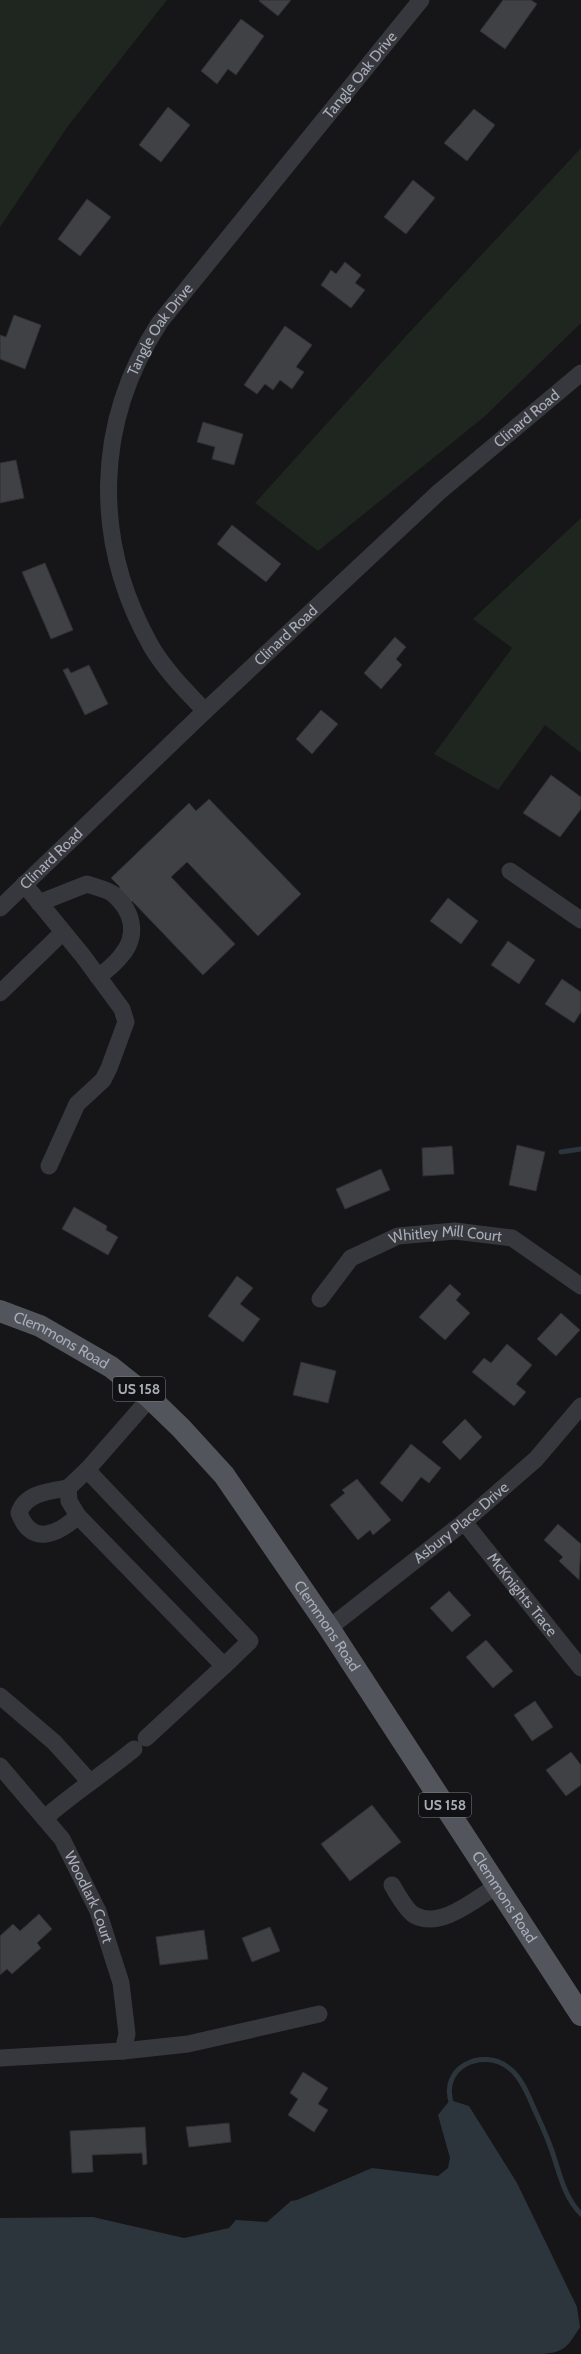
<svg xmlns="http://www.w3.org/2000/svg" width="581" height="2354" font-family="Cabin,sans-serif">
<rect width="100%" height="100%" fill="#161618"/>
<path fill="#1e261f" d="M0 0H167L68 126 0 227Z
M581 148V323L484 417 318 551 255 503 406 336Z
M581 518V753L545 725 498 790 434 754 512 648 473 619Z"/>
<path fill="#2c353c" d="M450 2100 469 2106 517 2183 577 2307 580 2327C568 2346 565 2353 541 2354H0V2218L93 2217 184 2238 229 2228 236 2220 267 2222 291 2201 297 2200 372 2168 438 2176 448 2168 450 2158 438 2115Z"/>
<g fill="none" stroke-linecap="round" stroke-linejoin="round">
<path stroke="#2c353c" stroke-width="5" d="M561 1152 581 1149
M452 2105C438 2067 483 2047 509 2068 520 2076 527 2092 532 2104 538 2117 544 2130 549 2143 559 2168 562 2195 581 2214"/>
</g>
<path fill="#404145" stroke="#303034" d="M260 0H291L278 16 259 1Z
M503 0H531L537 4 505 49 480 31Z
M241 19 264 36 236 75 228 69 217 84 201 71Z
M168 107 190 125 161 162 139 145Z
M474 109 495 125 467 161 444 143Z
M413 180 435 198 406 234 384 217Z
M87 199 111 217 80 256 58 239Z
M345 262 361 275 355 283 365 290 351 308 321 285 331 270 336 274Z
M14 315 41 325 25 369 0 359V335L6 337Z
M285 326 312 345 296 367 304 372 292 389 280 380 273 390 265 384 257 394 244 385Z
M203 422 243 434 234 465 212 459 215 447 197 442Z
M16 460 24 498 0 503V463Z
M232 525 281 564 266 582 217 544Z
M45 563 73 630 51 639 22 572Z
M395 637 406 647 396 659 402 665 381 689 364 673Z
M89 665 108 704 85 715 63 670 68 668 71 673Z
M321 710 338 724 312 754 296 739Z
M551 775 581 797V809L560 837 523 813Z
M209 799 301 894 258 936 187 862 171 877 235 944 203 975 132 901 122 911 109 897 120 887 111 878 189 803 196 811Z
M448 898 478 921 461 944 430 921Z
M508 941 535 960 519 984 491 965Z
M562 979 581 992V1012L574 1023 545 1004Z
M517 1145 545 1152 536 1191 509 1185Z
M452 1146 454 1174 423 1176 422 1148Z
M381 1169 390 1190 345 1209 336 1189Z
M74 1207 107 1226 106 1230 118 1237 108 1255 62 1229Z
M237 1276 253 1288 240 1304 260 1319 243 1342 208 1316Z
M450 1284 461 1294 456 1300 470 1313 445 1340 419 1317Z
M561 1313 580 1330 556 1356 537 1339Z
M507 1344 532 1365 516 1384 526 1392 514 1406 472 1372 484 1358 491 1363Z
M301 1362 336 1371 328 1403 293 1395Z
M465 1419 482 1437 460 1460 442 1442Z
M411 1444 441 1468 429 1483 421 1477 402 1502 380 1483Z
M357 1479 391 1520 373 1535 370 1530 358 1540 330 1505 345 1493 342 1490Z
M558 1524 581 1544 579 1580 559 1561 563 1557 544 1540Z
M449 1591 471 1615 452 1632 430 1608Z
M486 1640 513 1671 493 1688 466 1657Z
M535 1701 553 1727 532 1741 514 1715Z
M571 1752 581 1765V1785L566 1796 546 1770Z
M372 1805 401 1842 350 1881 321 1844Z
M39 1914 52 1929 37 1943 41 1948 12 1974 7 1969 0 1975V1936L13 1924 20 1931Z
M270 1927 280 1951 252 1962 242 1938Z
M204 1930 208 1959 160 1965 156 1937Z
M303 2072 328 2088 318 2104 328 2110 314 2132 288 2115 298 2099 290 2093Z
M229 2123 231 2142 189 2147 186 2127Z
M145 2127 147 2164 143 2165 142 2153 92 2155 93 2172 72 2173 70 2131Z"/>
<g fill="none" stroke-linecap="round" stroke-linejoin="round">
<g stroke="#37383d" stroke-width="17">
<path id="s1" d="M205 711C186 691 165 670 151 646 92 541 94 423 160 322L421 0"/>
<path d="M510 871 581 920"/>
<path d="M24 884 83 956 122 1009 126 1022 109 1068 103 1080 77 1104 49 1166"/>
<path d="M39 903 87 884C95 887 106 889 113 894 133 911 139 935 121 956 115 964 106 971 98 977"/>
<path id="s2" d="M0 908 205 711 439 492 581 373"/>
<path d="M0 993 63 932"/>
<path id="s3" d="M320 1299 351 1258 398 1236 455 1231 512 1238 581 1286"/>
<path d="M87 1470 250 1641 224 1666"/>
<path d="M68 1488C50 1491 25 1493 19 1513 32 1547 58 1534 78 1516"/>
<path id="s4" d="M464 1522 581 1668"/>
<path id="s5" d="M329 1628 464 1522 536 1459 581 1406"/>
<path d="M0 1696 54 1742 90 1782"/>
<path d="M146 1738 224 1666 78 1516 69 1501 68 1488 87 1470 150 1398"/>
<path id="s6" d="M0 1766 62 1839 98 1911 121 1983 127 2034 123 2051"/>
<path d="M45 1818C73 1793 105 1773 134 1749"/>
<path d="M392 1885C396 1892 407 1911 414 1915 441 1930 475 1899 497 1886"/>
<path d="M0 2058 123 2051 188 2044 319 2014"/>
</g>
<path stroke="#53555c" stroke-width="22" id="s7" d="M0 1311 40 1326 111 1367 150 1398 181 1428 224 1475 329 1628 581 2015"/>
</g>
<g text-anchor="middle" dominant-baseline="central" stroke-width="3" stroke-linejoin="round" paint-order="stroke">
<g fill="#111113" stroke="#7b7e86" stroke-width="1">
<rect x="113" y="1377" width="52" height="24" rx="3"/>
<rect x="419" y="1793" width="52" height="24" rx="3"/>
</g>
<g font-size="14" font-weight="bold" fill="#a8adb8">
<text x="139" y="1389">US 158</text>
<text x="445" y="1805">US 158</text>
</g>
<g font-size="15" fill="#a8adb8" stroke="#111113">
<text stroke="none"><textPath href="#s1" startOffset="744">Tangle Oak Drive</textPath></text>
<text stroke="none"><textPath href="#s1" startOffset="420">Tangle Oak Drive</textPath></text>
<text stroke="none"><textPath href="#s2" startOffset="719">Clinard Road</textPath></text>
<text stroke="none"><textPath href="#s2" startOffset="395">Clinard Road</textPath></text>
<text stroke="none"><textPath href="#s2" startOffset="71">Clinard Road</textPath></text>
<text stroke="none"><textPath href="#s3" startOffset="151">Whitley Mill Court</textPath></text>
<text stroke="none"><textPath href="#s7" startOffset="68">Clemmons Road</textPath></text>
<text stroke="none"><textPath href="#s5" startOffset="169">Asbury Place Drive</textPath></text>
<text stroke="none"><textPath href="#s4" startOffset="93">McKnights Trace</textPath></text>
<text stroke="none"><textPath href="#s7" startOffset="464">Clemmons Road</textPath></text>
<text stroke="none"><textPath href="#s7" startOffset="788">Clemmons Road</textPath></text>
<text stroke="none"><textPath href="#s6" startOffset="160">Woodlark Court</textPath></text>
</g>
</g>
</svg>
